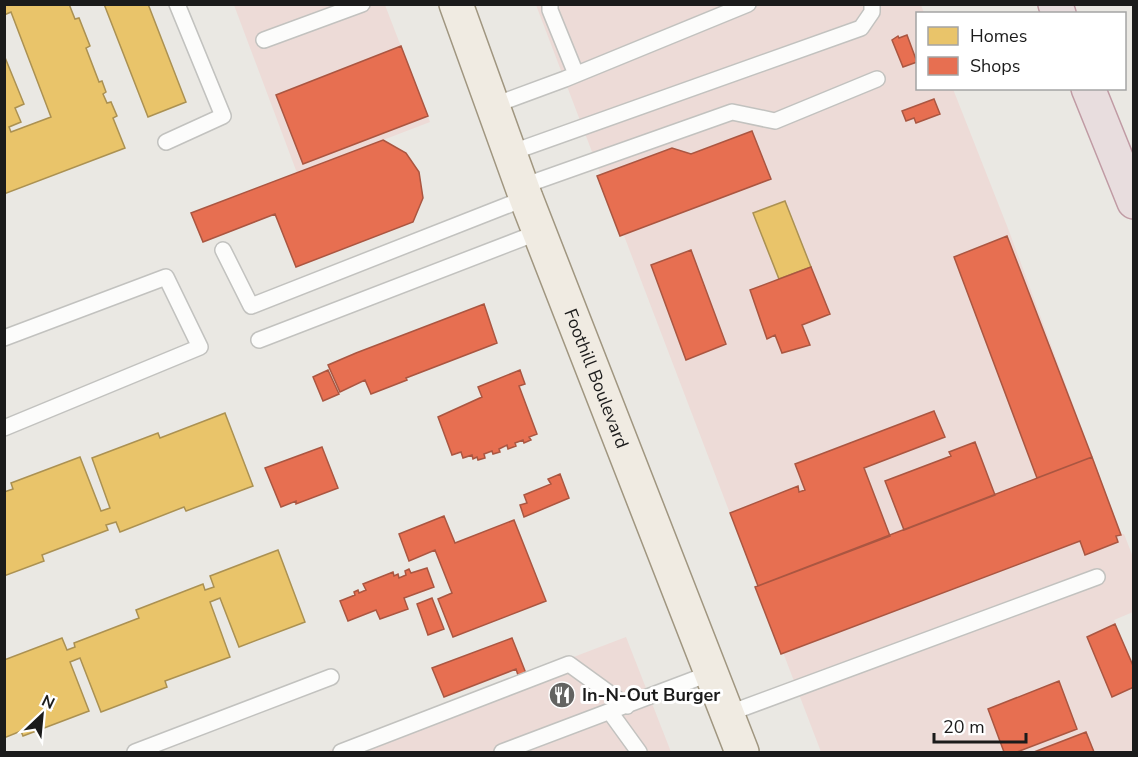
<svg xmlns="http://www.w3.org/2000/svg" width="1138" height="757" font-family="'Nunito Sans',sans-serif">
<rect width="100%" height="100%" fill="#eae8e3"/>
<path fill="#eddbd7" d="M234 5H385L430 122 297 173Z
M536 5H921L924 13 918 14V88L953 89 1009 231 1121 534H1124L1133 557V612L1114 620 1133 667V752H821Z
M626 637 671 752H325Z"/>
<path fill="#e9c46a" stroke="#ab9152" stroke-width="1.5" d="M4 4H69L75 19 79 18 90 46 86 48 99 82 102 81 106 92 103 94 107 103 111 102 117 116 113 118 125 148 4 194V55L24 104 15 108 21 122 9 127 11 132 51 117 11 12 4 15Z
M104 4H148L186 102 148 117Z
M785 201 811 267 779 279 753 213Z
M225 413 253 486 186 511 184 507 120 532 116 522 106 525 108 530 42 555 44 561 4 576V492L13 489 11 483 80 457 101 511 110 508 92 458 158 433 160 438Z
M278 550 305 622 239 647 220 598 210 602 230 657 165 681 167 687 101 712 80 658 70 662 89 711 23 736 21 731 4 738V660L62 638 67 650 75 647 74 643 139 618 136 610 203 584 205 590 214 587 210 576Z"/>
<path fill="#e76f51" stroke="#aa5641" stroke-width="1.5" d="M907 35 917 62 903 67 892 40 898 36 899 38Z
M401 46 428 116 303 164 276 95Z
M934 99 940 114 916 123 914 118 906 121 902 111Z
M752 131 771 179 620 236 597 176 672 148 691 154Z
M383 140 406 153 419 172 423 198 413 222 296 267 275 214 203 242 191 213Z
M1007 236 1092 457 1037 478 954 257Z
M691 250 726 344 686 360 651 265Z
M811 267 830 314 802 325 810 345 782 353 775 335 767 339 750 290Z
M484 304 497 343 406 378 407 380 371 394 365 380 340 392 328 365 356 353Z
M328 370 339 394 323 401 313 377Z
M520 370 525 384 519 386 537 434 529 437 531 440 524 443 523 440 515 443 516 446 508 449 507 445 499 449 500 452 493 454 492 451 484 454 485 458 478 460 477 457 473 459 472 455 463 458 461 452 452 455 438 417 482 397 478 387Z
M934 411 945 437 864 468 890 536 758 586 730 513 798 486 799 492 805 490 795 464Z
M975 442 995 495 904 530 885 481 951 456 949 452Z
M322 447 338 488 296 504V501L281 507 265 468Z
M1092 457 1121 535 1116 536 1118 542 1085 555 1080 541 781 654 755 587Z
M560 474 569 498 524 517 520 505 527 503 524 495 551 484 548 479Z
M444 516 455 543 514 520 546 601 453 637 438 599 452 593 435 550 409 561 399 534Z
M427 568 434 587 404 598 408 609 380 619 376 610 348 621 340 601 355 595 354 592 358 590 359 593 366 590 363 584 393 572 394 576 398 574 399 578 406 575 405 571 409 569 411 573Z
M432 598 444 629 428 635 417 604Z
M1115 624 1134 668V687L1112 697 1087 637Z
M512 638 527 676 519 678 516 669 444 697 432 668Z
M1059 681 1077 729 1017 752H1004L988 709Z
M1086 732 1094 752H1034Z"/>
<g fill="none" stroke-linecap="round" stroke-linejoin="round">
<defs>
<path id="service" d="M550 4V10L576 74
M264 40 362 4
M492 106 565 79 748 4
M166 142 223 116 177 4
M510 153 861 28 872 12V4
M523 186 732 112 775 121 877 79
M223 250 251 306 526 198
M4 338 166 277 200 347 4 428
M259 340 539 232
M610 712 639 752
M727 714 1097 577
M135 752 331 677
M341 752 569 664 627 706
M502 752 711 673"/>
<g id="primary">
<path id="s1" d="M456 4 526 198 742 752"/>
</g>
<path id="motorway" d="M1055 4 1059 14
M1088 88 1134 202"/>
</defs>
<use href="#service" stroke="#c2c2bf" stroke-width="18"/>
<use href="#primary" stroke="#a09680" stroke-width="36"/>
<use href="#motorway" stroke="#c09ba4" stroke-width="36"/>
<use href="#service" stroke="#fcfcfb" stroke-width="15"/>
<use href="#primary" stroke="#f0ebe2" stroke-width="33"/>
<use href="#motorway" stroke="#e8ddde" stroke-width="33"/>
</g>
<defs>
<symbol id="restaurant-disc" viewBox="-11 -11 22 22"><circle r="9.5" fill="#636361" stroke="#fff"/><path d="M-5-6h1v4h1v-4h1v4h1v-4h1v5L-1.5 .5V6h-2V.5L-5-1ZM5-6V6H3V1.5H1.5Q1.5-4 5-6Z" fill="#fff"/></symbol>
</defs>
<g fill-rule="evenodd">
<use href="#restaurant-disc" x="547" y="680" width="30" height="30"/>
</g>
<g text-anchor="middle" dominant-baseline="central" stroke-width="6" stroke-linejoin="round" paint-order="stroke">
<g font-size="18" fill="#1b1b1b" stroke="#fff">
<text stroke="none"><textPath href="#s1" startOffset="400">Foothill Boulevard</textPath></text>
</g>
<g font-size="18" font-weight="bold" fill="#1b1b1b" stroke="#fff" text-anchor="start">
<text x="582" y="695">In-N-Out Burger</text>
</g>
</g>
<rect width="1138" height="757" fill="none" stroke="#1b1b1b" stroke-width="12"/>
<rect x="916" y="12" width="210" height="78" fill="#ffffff" stroke="#a4a4a4" stroke-width="1.5"/>
<rect x="928" y="27" width="30" height="18" fill="#e9c46a" stroke="#a4a4a4" stroke-width="1.5"/>
<text x="970" y="42" font-size="18" fill="#1b1b1b">Homes</text>
<rect x="928" y="57" width="30" height="18" fill="#e76f51" stroke="#a4a4a4" stroke-width="1.5"/>
<text x="970" y="72" font-size="18" fill="#1b1b1b">Shops</text>
<g transform="translate(42 715) rotate(26)" stroke="#ffffff" stroke-width="4.5" paint-order="stroke">
<path d="M0-4.5L10 22L0 15L-10 22Z" fill="#1b1b1b"/>
<text y="-9" font-size="16" font-weight="bold" text-anchor="middle" fill="#1b1b1b">N</text>
</g>
<path d="M934 733v9h92v-9" fill="none" stroke="#1b1b1b" stroke-width="3"/>
<text x="943" y="733" font-size="18" fill="#1b1b1b" stroke="#ffffff" stroke-width="4.5" paint-order="stroke">20 m</text>
</svg>
